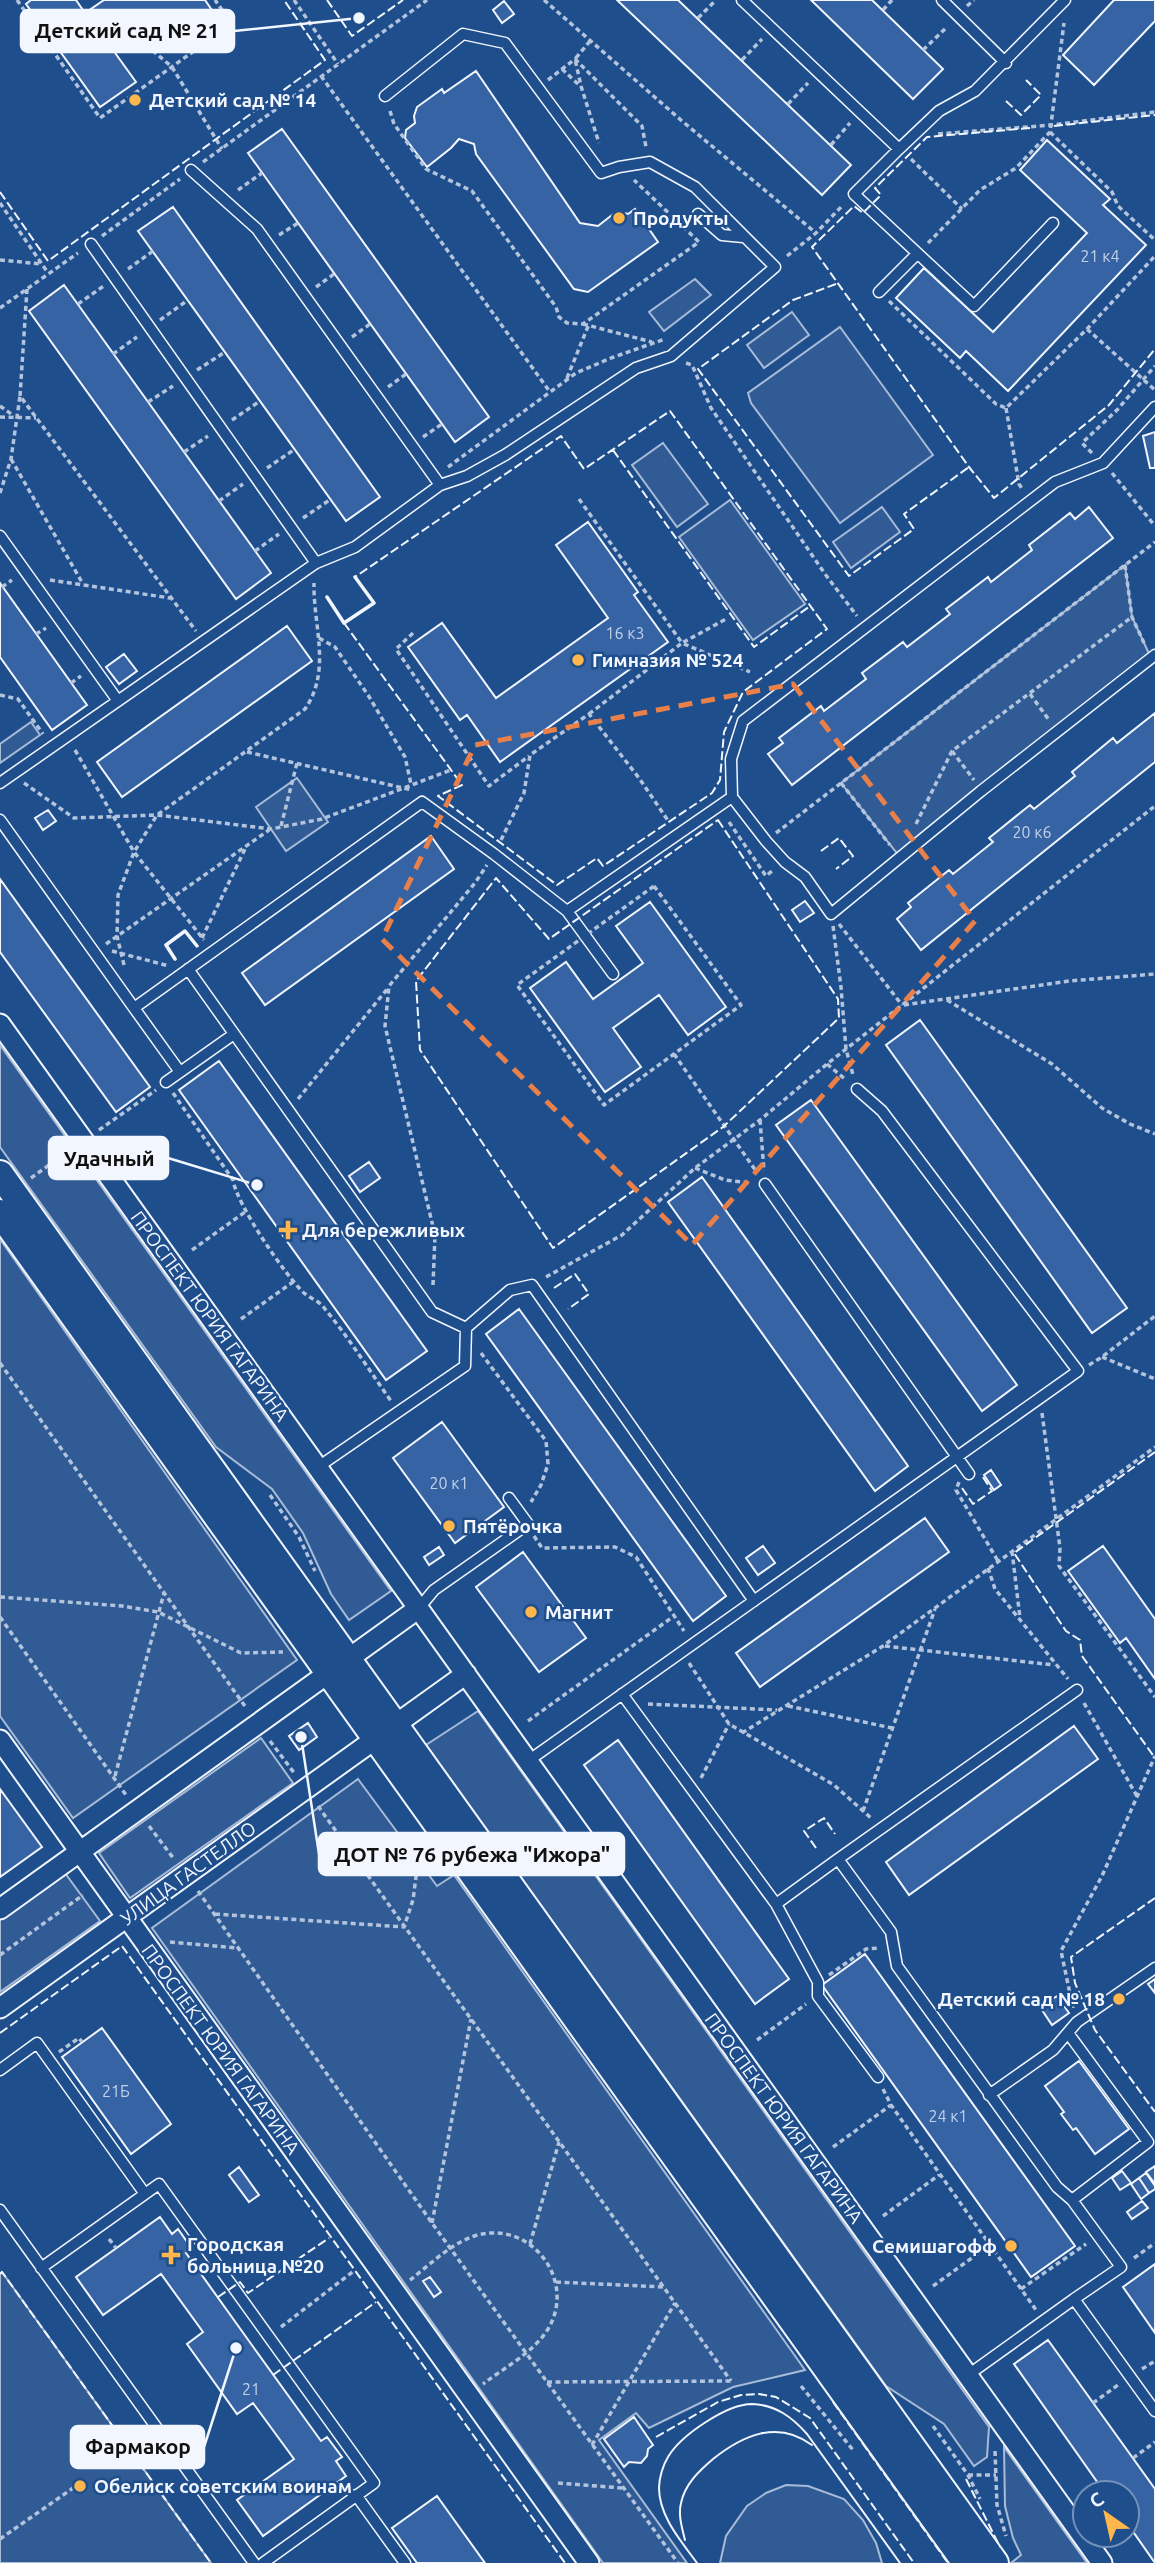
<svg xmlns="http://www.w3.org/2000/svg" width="1155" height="2563" font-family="Ubuntu,sans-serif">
<rect width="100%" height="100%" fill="#1f4e8c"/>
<path fill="#305b95" stroke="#a8bbd7" stroke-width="2" d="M695 279 711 295 664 331 649 312Z
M792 312 809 335 764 368 747 345Z
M840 327 933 455 840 523 751 403 748 393Z
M663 443 708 504 677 527 632 465Z
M730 500 805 604 753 640 679 537Z
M882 507 900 532 851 568 833 542Z
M1125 565 1132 617 1151 658 900 857 841 783Z
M31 722 40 735 0 763V744Z
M297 778 328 822 286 851 256 807Z
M0 1045 391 1591 349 1620 331 1594 303 1533 272 1489 216 1447 0 1147Z
M0 1239 297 1660 73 1818 0 1716Z
M478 1711 989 2427 987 2457 974 2466 944 2424 886 2386 426 1745Z
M261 1738 293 1783 130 1898 99 1853Z
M358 1779 437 1886 454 1875 805 2370 733 2387 649 2428 636 2413 599 2440 687 2563H603L152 1928Z
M65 1873 100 1921 0 1992V1920Z
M2 2272 211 2563H0V2274Z
M1004 2447 1087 2563H1011L1021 2555 1013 2538 1005 2506Z
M786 2485 808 2486 844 2499 863 2520 876 2543 882 2563H720L726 2536 747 2506 766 2493Z"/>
<path fill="#3563a3" stroke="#f2f6ff" stroke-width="2" d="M31 0H76L85 13 104 0H205L220 22 185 47 163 15 113 50 136 82 100 107 26 4Z
M617 0H678L851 165 822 195Z
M811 0H872L943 69 913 99Z
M1114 0H1155V21L1094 85 1063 55Z
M504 1 514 14 502 23 493 10Z
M476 71 580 223 598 226 617 211 628 214 635 209 658 242 588 292 574 289 476 154 474 144 459 139 451 148 427 167 405 138 406 130 415 123 414 116 417 107 442 89 444 93Z
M282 129 489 417 455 442 248 153Z
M1047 140 1110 199 1103 205 1146 245 1008 391 966 351 960 358 896 298 924 268 993 332 1087 233 1020 170Z
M173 207 380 497 346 521 138 231Z
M64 285 271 573 236 599 29 311Z
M1155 432V468H1150L1143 436Z
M1089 507 1113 538 792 785 768 754 783 743 779 738 821 706 824 711 866 679 862 673 903 642 907 647 950 614 946 609 988 577 991 582 1032 550 1029 545 1070 513 1075 519Z
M588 522 638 592 634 595 668 642 500 762 467 715 460 720 408 647 442 623 496 698 608 618 556 545Z
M0 583 87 705 52 730 0 657Z
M287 626 312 661 122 797 97 762Z
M124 654 137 671 119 684 106 667Z
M1155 713V762L921 950 897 919 911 907 908 903 949 870 953 874 993 842 989 838 1030 805 1034 809 1075 776 1072 772 1113 738 1117 743Z
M48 810 56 821 43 830 35 818Z
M431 836 454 869 265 1005 242 973Z
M0 879 150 1087 116 1112 0 952Z
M805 901 814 913 800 922 792 910Z
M650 902 726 1007 688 1035 659 995 613 1028 641 1067 605 1092 530 988 566 962 593 999 643 963 616 926Z
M920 1020 1127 1308 1092 1333 886 1045Z
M219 1061 427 1351 386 1380 179 1090Z
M811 1100 1017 1385 982 1411 776 1125Z
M369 1162 380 1178 360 1192 349 1176Z
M702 1177 908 1466 875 1491 668 1202Z
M519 1309 726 1596 693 1621 486 1334Z
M442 1422 504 1507 455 1543 393 1458Z
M991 1470 1001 1485 994 1490 984 1475Z
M925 1518 949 1552 760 1687 736 1653Z
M763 1546 775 1563 758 1575 746 1558Z
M1103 1546 1155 1619V1679L1126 1638 1120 1643 1068 1571Z
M439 1547 444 1555 429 1565 424 1557Z
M523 1552 586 1638 539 1672 476 1587Z
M308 1723 317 1737 299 1750 289 1736Z
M1074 1726 1098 1759 909 1895 886 1862Z
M618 1740 789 1979 755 2004 584 1765Z
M0 1789 42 1847 0 1877Z
M865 1954 1075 2246 1031 2277 822 1985Z
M1155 1979V1993L1148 1984Z
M1057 1996 1069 2013 1052 2025 1040 2007Z
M102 2028 171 2124 131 2154 62 2057Z
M1079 2061 1129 2129 1095 2154 1076 2128 1073 2130 1061 2114 1064 2112 1045 2086Z
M1155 2166V2184L1146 2172Z
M239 2167 259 2195 249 2202 229 2175Z
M1122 2171 1131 2183 1120 2190 1112 2178Z
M1146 2173 1155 2186V2189L1149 2193 1139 2178Z
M1139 2178 1149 2193 1141 2199 1131 2184Z
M1142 2201 1148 2208 1132 2219 1127 2212Z
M160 2217 172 2234 178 2229 192 2249 186 2253 254 2348 321 2441 327 2437 342 2457 336 2461 346 2476 263 2536 237 2500 294 2459 253 2403 237 2414 187 2344 203 2332 161 2274 103 2315 76 2277Z
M1155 2264V2333L1123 2287Z
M430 2277 441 2292 434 2297 423 2281Z
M1048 2340 1155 2489V2563L1127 2523V2493H1105L1014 2364Z
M634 2417 653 2445 648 2449 647 2456 641 2463 629 2462 624 2467 604 2439Z
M437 2496 485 2563H417L392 2528Z"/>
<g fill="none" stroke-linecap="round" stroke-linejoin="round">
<defs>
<path id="lane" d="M742 0 899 149 939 111 975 91 1065 0
M942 0 1006 63
M899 149 854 194 974 306 1053 223
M191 170 257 229 440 485
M698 214 722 235 743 237
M91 244 316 563
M879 292 917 254
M0 536 118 701
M0 783 316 563 355 547 440 485 467 476 505 455 636 368 671 356 775 267 695 187 650 162 619 167 601 173 505 43 463 34 385 96
M732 797 731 759 743 721 1055 482 1103 463 1155 407
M0 820 134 1008 422 802 494 854 567 911 732 797 766 841 785 862 805 877 831 914 981 791 1155 655
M567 911 613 974
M188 969 432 1312 466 1328
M134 1008 180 1072
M166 1082 234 1034
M765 1184 969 1474
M318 1467 465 1366 466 1328 510 1290 532 1285 754 1601
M419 1608 434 1590 528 1524 509 1498
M1077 1690 838 1859 891 1932 897 1966 1057 2187 1072 2200 1121 2267 1074 2299 1155 2411
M622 1694 776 1904 838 1859
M528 1761 1078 1371 882 1111 857 1089
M776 1904 818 1982V1996L878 2077
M1068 2033 1148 2142 1072 2200
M0 2070 37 2043 145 2194
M989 2095 1053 2050 1077 2022 1155 1968
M0 2210 254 2563
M41 2268 159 2184 374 2483 263 2563
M968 2375 1074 2299
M356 2495 405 2563"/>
<path id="street" d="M0 1024 1102 2563
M0 1740 589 2563
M0 1909 419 1608
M0 2008 466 1674"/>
<path id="secondary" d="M0 1174 995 2563
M0 1213 966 2563"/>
</defs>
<use href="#lane" stroke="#f2f6ff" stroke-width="13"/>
<use href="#street" stroke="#f2f6ff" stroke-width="23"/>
<use href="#secondary" stroke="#f2f6ff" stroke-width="30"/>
<path stroke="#b3c4dc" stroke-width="3.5" stroke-dasharray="5 3.5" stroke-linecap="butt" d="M17 0 100 118 232 24 215 0
M294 0 338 64
M544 0 682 121 816 233
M967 6 974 0
M883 10 892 0
M698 18 716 0
M590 41 575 59 581 86 599 143
M146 45 172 67 222 149
M923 50 947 27
M742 60 762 39
M562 69 579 85
M321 76 550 392
M548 80 575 59 642 126 646 147
M788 104 808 83
M390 111 394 124 426 169 472 191 556 307 559 317 567 323 583 324 699 242 634 180
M1050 132 1112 192 1118 206 1155 240
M938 134 1052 125 1155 112
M831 145 850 123
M911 159 962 209
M203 162 427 0
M238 190 262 173
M0 203 48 273
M279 235 298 223
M102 236 180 179
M928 243 980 190 1016 168 1050 132 1064 23
M787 256 816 233 843 205
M0 260 42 264
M128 269 153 251
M316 287 334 274
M27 289 20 396 196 631
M889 301 996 404 1006 408 1087 329 1155 256
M78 304 105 285
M0 308 78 253
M160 320 188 300
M583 324 652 342
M1087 329 1155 390
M352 337 370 324
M113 354 137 337
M686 363 692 365 711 408 825 574 857 616
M197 370 225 352
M567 378 589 324
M388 387 406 374
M148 402 173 386
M0 406 14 416
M1006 408 1019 484 1023 490
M0 417 36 418
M232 420 260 401
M423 437 442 424
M184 452 208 436
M1092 453 1082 443 1117 410 1155 366
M11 459 83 584
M448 467 576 373 611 358 665 339
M267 468 295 449
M1112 473 1155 526
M0 493 11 459 20 396
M579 499 682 643 726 619
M219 501 243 484
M303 518 331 499
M255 551 279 534
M1125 565 1132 617 1144 643
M50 580 170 598
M2 587 12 580
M413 633 396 649 489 786 529 756
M36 634 46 628
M319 638 335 647 368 695 405 757 411 784
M71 683 81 676
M1030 694 1049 720
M0 695 18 699 43 734
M589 714 682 643 750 672
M75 750 134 852 204 940
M952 751 974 780
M247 752 412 790
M24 783 74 818 157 815 271 829 322 819 451 770
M841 783 890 845
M729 822 766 876 772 871
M916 824 952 751 1132 617
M281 826 297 763
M776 833 1155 542
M501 840 524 793 530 755 589 714 639 778 669 822
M654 886 741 1005 604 1105 517 985Z
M839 924 902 1005
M833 926 841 987 846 1049 853 1075
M202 938 247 845
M106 944 269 830
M112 951 169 966
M124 965 117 936 118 895 134 852 157 815 305 709C332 670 313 626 314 583
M947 1000 1052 1064 1102 1108 1130 1124 1155 1134
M904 1005 1069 981 1155 974
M674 1054 756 1171
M827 1064 846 1080
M173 1093 233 1180C237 1205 285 1275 304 1293 311 1299 320 1301 325 1309 349 1338 369 1370 391 1401
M298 1099 388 988
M760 1120 764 1171
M99 1130 156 1090
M695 1168 725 1180 750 1183
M31 1178 67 1152
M192 1250 245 1212
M546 1277 622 1235 695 1168 760 1120 827 1064 1155 806
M433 1285 435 1235 385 1026 389 986 475 883 487 865
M241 1319 293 1282
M481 1353 546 1441 548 1464 541 1485 531 1502
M1102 1357 1155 1379
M0 1363 247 1709
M1089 1365 1102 1357 1155 1316
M1042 1413 1060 1548 1059 1566 1155 1697
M959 1482 956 1490 998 1561
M270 1495 299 1537 315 1571
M534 1536 542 1548 615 1547 636 1557 684 1631
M1012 1551 1020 1618
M988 1568 995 1589 1068 1679
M0 1597 122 1606 158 1612 241 1653 283 1652
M0 1617 126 1795
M885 1646 1054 1665
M689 1663 729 1724 834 1785 871 1818
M1084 1703 1138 1798
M648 1704 777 1710
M788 1706 892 1728
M528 1721 674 1616
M742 1733 883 1646 1155 1447
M270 1741 295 1774
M115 1776 164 1593
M701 1778 729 1724
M318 1806 731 2381
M863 1811 935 1609
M149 1826 174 1859
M198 1891 432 2223 678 2563
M215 1914 404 1927 413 1900 420 1846
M170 1942 238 1948
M0 1955 83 1895
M829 1975 866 1949 880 1948
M1073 2008 1061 1951 1102 1876 1155 1756
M757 2040 806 2004
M59 2052 79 2038 82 2042
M883 2089 891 2105 1036 2310
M833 2147 891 2105
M883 2216 939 2175
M432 2223 471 2019
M109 2239 116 2248
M530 2244 559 2142
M1134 2258 1155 2243
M410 2280C431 2264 455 2239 482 2234 535 2224 576 2283 548 2329 534 2352 504 2368 483 2384
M556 2282 664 2287
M933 2286 990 2245
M1021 2289 1086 2244
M281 2327 355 2270
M1142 2369 1155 2361
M547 2382 731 2381
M801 2386 853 2450
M1093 2403 1118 2385
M933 2426 968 2475 980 2499
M592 2445 675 2303
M995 2451 997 2505 1006 2536
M1133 2458 1155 2442
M968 2475H996
M558 2483 622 2488
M0 2539 76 2486"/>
<use href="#lane" stroke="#1f4e8c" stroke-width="10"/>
<use href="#street" stroke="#1f4e8c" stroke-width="19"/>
<use href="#secondary" stroke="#1f4e8c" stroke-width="26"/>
<path stroke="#f2f6ff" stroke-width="2" d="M685 2540C682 2528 678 2515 681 2503 685 2484 699 2471 713 2459 742 2436 777 2419 812 2445
M697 2563C681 2541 659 2516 659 2488 659 2478 663 2465 668 2457 681 2435 727 2404 752 2404 776 2405 792 2417 807 2434L900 2563"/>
<path stroke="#f2f6ff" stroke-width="2" stroke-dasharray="9 3.5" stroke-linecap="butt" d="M327 0 352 36 403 0
M1006 101 1021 115 1041 95 1026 80
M1054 126 1155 115
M1030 128 927 137 875 188 881 195 863 213 854 206 812 247 969 467 994 498 1109 405 1155 349
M0 192 48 261 325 60 284 0
M836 284 793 300 698 369 849 576 914 529 904 514 969 467
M613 450 754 647 810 606
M344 623 462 785 438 796 557 885 597 858 603 866 712 793 720 780 724 732 743 692 827 629 670 411 584 469 561 436 355 577
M718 820 838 999 839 1018 723 1127 553 1248 420 1050 416 981 496 878 549 939Z
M821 851 839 838 853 856 836 869
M554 1288 575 1274 589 1294 568 1309
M1155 1452 1014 1553 1066 1631 1080 1640 1082 1656 1155 1758
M962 1488 973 1504 992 1491 981 1474
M816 1848 804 1831 824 1818 835 1834
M1155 1898 1071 1957 1075 1983 1095 2030 1155 2112
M0 2033 122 1946 565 2563
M0 2274 2 2272 211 2563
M218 2297 240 2282 248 2293 329 2238
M273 2375 376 2302
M833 2402 948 2563
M656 2437 718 2402 741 2395 759 2394 776 2397 810 2418 914 2563
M966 2479 1000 2547"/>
<path stroke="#f2f6ff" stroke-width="3.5" d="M327 597 344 623 374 603 355 577
M175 959 166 945 185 931 197 946"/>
</g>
<path fill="none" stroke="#ea8049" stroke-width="5" stroke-dasharray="14 9" stroke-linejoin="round" d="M793 684 975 921 692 1245 382 939 475 745Z"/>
<g fill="#ffb74d" stroke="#1f4e8c" stroke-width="2.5">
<circle cx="135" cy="100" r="7"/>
<circle cx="619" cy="218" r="7"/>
<circle cx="578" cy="660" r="7"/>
<path d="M284.5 1219.5h7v7h7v7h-7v7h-7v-7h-7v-7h7z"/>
<circle cx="449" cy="1526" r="7"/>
<circle cx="531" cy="1612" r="7"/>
<circle cx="1119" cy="1999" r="7"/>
<circle cx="1011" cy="2246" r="7"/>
<path d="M167.5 2244.5h7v7h7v7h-7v7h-7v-7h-7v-7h7z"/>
<circle cx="80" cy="2486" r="7"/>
</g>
<g text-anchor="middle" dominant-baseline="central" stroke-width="5" stroke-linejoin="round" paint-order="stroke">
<g font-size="16" fill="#c3d1e8">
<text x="1100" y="256">21 к4</text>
<text x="625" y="633">16 к3</text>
<text x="1032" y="832">20 к6</text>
<text x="449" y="1483">20 к1</text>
<text x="116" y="2091">21Б</text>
<text x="948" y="2116">24 к1</text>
<text x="251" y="2389">21</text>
</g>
<g font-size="19" font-weight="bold" fill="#f2f6ff" stroke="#1f4e8c" text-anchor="start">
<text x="149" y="100">Детский сад № 14</text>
<text x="633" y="218">Продукты</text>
<text x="592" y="660">Гимназия № 524</text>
<text x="302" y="1230">Для бережливых</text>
<text x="463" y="1526">Пятёрочка</text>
<text x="545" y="1612">Магнит</text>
<text x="1105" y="1999" text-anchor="end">Детский сад № 18</text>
<text x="187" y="2244">Городская<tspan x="187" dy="22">больница №20</tspan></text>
<text x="997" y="2246" text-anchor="end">Семишагофф</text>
<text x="94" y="2486">Обелиск советским воинам</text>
</g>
<g font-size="19" fill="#f2f6ff" stroke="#1f4e8c">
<text transform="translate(210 1316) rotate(54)">ПРОСПЕКТ ЮРИЯ ГАГАРИНА</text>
<text transform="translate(188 1873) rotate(-36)">УЛИЦА ГАСТЕЛЛО</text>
<text transform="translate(221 2049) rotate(54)">ПРОСПЕКТ ЮРИЯ ГАГАРИНА</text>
<text transform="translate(784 2118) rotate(54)">ПРОСПЕКТ ЮРИЯ ГАГАРИНА</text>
</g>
</g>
<path fill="none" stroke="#f2f6ff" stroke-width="2.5" d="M359 18L234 31M257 1185L168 1158M301 1737L319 1854M236 2348L204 2447"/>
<g fill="#f2f6ff" stroke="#1f4e8c" stroke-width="2.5">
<circle cx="359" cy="18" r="7"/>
<circle cx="257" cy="1185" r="7"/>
<circle cx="301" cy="1737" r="7"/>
<circle cx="236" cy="2348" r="7"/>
</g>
<g fill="#f2f6ff" stroke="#f2f6ff" stroke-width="2.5">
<rect x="21" y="10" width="213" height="42" rx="7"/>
<rect x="49" y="1137" width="119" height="42" rx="7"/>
<rect x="319" y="1833" width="305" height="42" rx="7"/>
<rect x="71" y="2426" width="133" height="42" rx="7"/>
</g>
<g font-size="21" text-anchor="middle" font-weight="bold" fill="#111">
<text x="127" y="38">Детский сад № 21</text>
<text x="109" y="1166">Удачный</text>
<text x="472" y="1862">ДОТ № 76 рубежа "Ижора"</text>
<text x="138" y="2454">Фармакор</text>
</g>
<g transform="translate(1106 2514) rotate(326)"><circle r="33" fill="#1f4e8c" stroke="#7391ba" stroke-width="2"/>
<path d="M0-5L12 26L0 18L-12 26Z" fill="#ffb74d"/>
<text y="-10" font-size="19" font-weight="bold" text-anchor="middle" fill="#f2f6ff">С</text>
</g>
</svg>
